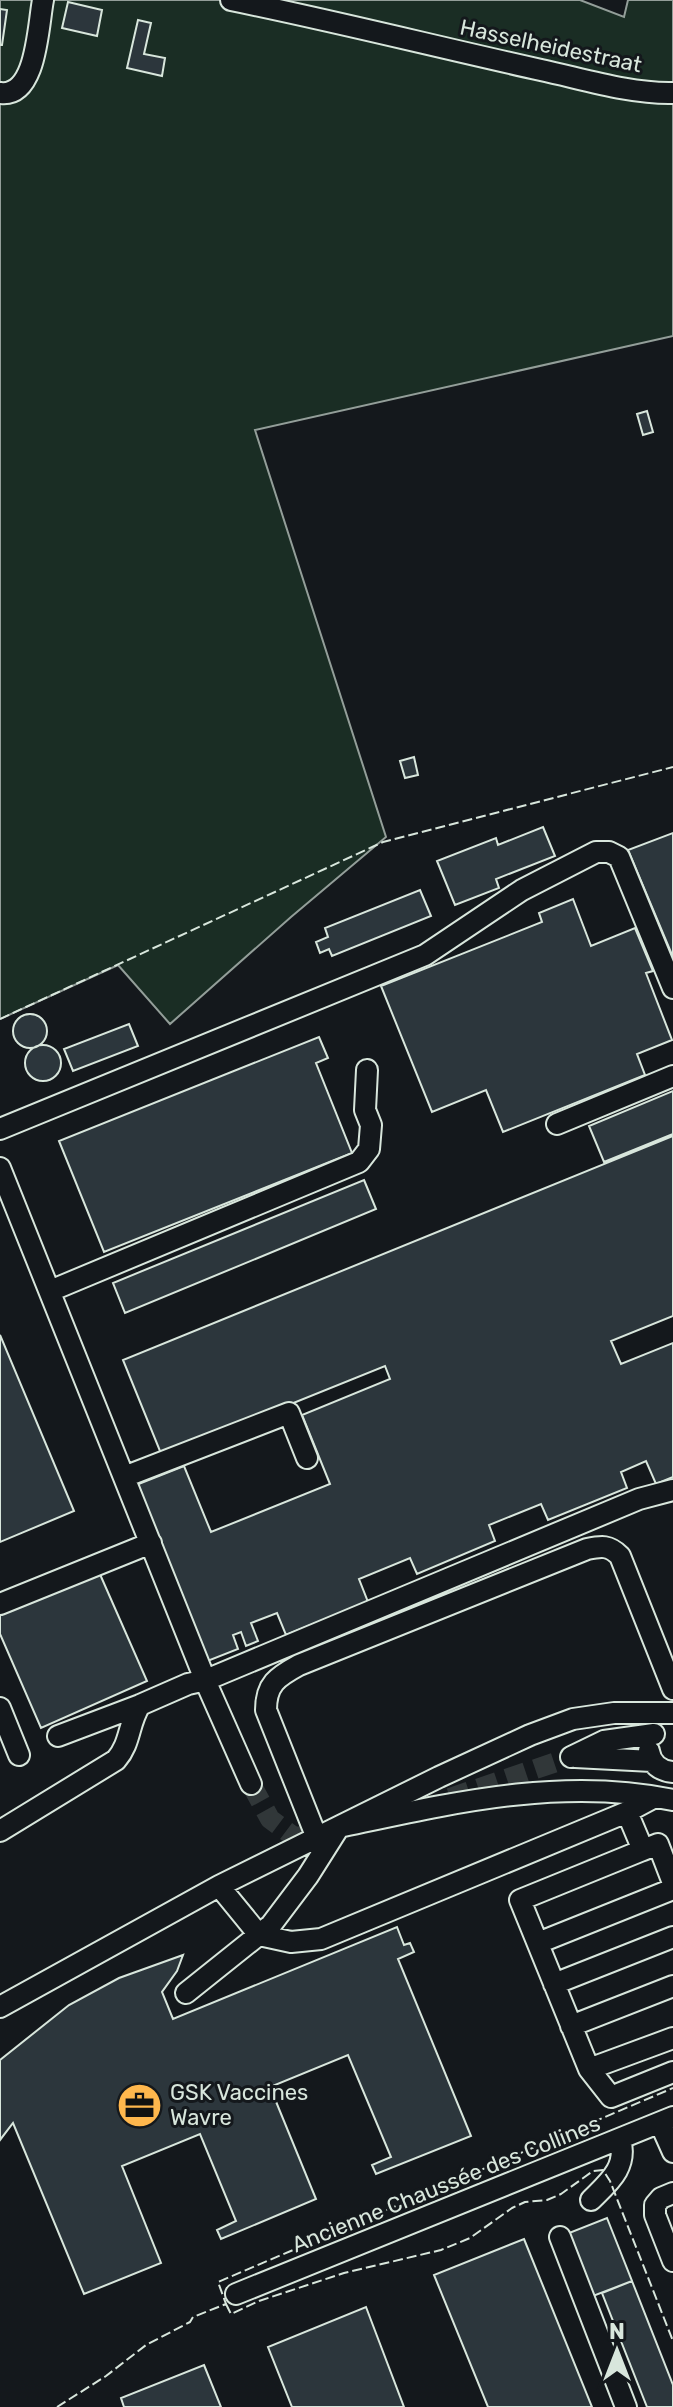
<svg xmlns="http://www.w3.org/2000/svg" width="673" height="2407" font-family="Rubik,sans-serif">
<rect width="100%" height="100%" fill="#14181c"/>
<path fill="#1a2d24" stroke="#939e99" stroke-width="2" d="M0 0H580L624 17 628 0H673V336L255 430 386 837 291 917 170 1024 118 965 0 1019Z"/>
<path fill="#2c363c" stroke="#d8e6dc" stroke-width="2" d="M68 2 102 10 97 36 62 28Z
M0 9 7 10 2 45H0Z
M138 20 151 23 144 54 165 58 162 76 127 68Z
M647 411 653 432 643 435 637 414Z
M414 757 418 775 405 778 400 761Z
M543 827 555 856 496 879 499 888 455 905 437 861 496 838 498 845Z
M673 833V957L628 850Z
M420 890 431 916 332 956 329 949 320 953 316 942 328 937 325 928Z
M573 899 591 946 635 928 653 971 646 973 672 1040 637 1054 645 1075 503 1132 486 1090 432 1112 381 986 542 922 539 913Z
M13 1031a17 17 0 1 1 34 0a17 17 0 1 1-34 0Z
M129 1024 138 1046 73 1071 64 1049Z
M319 1037 328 1058 316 1063 352 1153 104 1252 59 1141Z
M25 1063a18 18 0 1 1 36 0a18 18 0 1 1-36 0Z
M673 1091V1134L604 1162 589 1126Z
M673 1136V1316L611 1341 621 1364 673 1343V1477L656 1484 646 1461 621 1472 627 1488 548 1520 541 1504 489 1525 495 1541 417 1574 410 1558 359 1579 368 1602 286 1635 277 1613 251 1623 258 1641 246 1646 241 1632 233 1635 238 1649 205 1662 136 1485 184 1466 211 1532 330 1484 302 1415 390 1379 385 1366 162 1456 123 1360Z
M364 1180 376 1209 125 1313 113 1283Z
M0 1335 74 1511 0 1542Z
M99 1572 147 1681 41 1728 0 1634V1615Z
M397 1927 404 1945 410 1943 414 1952 398 1959 471 2136 376 2174 372 2165 391 2157 348 2055 270 2087 316 2199 221 2239 217 2230 236 2221 200 2134 122 2166 161 2263 84 2294 13 2123 0 2140V2060L69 2005 119 1978 183 1955 177 1971 162 1992 173 2019Z
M607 2218 632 2281 593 2296 569 2233Z
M524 2239 592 2407H488L434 2275Z
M632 2281 673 2385V2407H647L602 2293Z
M366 2307 404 2407H292L268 2347Z
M204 2365 221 2407H124L121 2398Z"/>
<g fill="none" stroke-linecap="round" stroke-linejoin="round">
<path stroke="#313739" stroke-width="20" stroke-dasharray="20 10" stroke-linecap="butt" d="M251 1784 270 1819 294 1837 323 1834
M450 1798 571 1757"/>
<defs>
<path id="minor" d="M231 0C335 21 437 47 541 70 583 79 630 94 673 93
M0 93C37 98 38 25 43 0
M557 1124 673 1076
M0 1129 425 955 522 890 596 852H609L619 857 673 988
M0 1168 208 1687 251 1784
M50 1291 359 1162 369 1149 371 1125 365 1110 367 1070
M124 1477 289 1413 307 1458
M0 1604 151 1543
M0 1708 19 1755
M58 1736 140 1705 188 1684 206 1680 639 1499 673 1490
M649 1751C651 1764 660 1771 673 1772
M571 1757 604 1741 654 1734
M575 1757 652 1761
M627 1812 643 1850 520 1900 589 2069 611 2097 673 2072
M0 1831 116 1760C131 1743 128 1724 140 1705
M317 1838 266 1710C266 1684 277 1677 299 1665L587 1549C602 1546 609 1545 620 1556L673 1689
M643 1850 658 1844 673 1883
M219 1886 259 1935 291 1942 321 1939 627 1812 655 1797
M538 1943 673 1889
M554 1984 673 1937
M186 1993 271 1925 308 1876 339 1827C448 1804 561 1776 673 1800
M0 2007 219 1886 439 1777 530 1735 573 1719 614 1713H673
M571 2026 673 1986
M589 2069 673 2038
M660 2123 673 2152
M673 2193 661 2198 655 2205V2215L673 2261
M591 2200C609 2182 628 2167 620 2139
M560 2237 626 2407
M236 2294 673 2117"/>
</defs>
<use href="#minor" stroke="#d8e6dc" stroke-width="24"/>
<use href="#minor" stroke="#14181c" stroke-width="20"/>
<path stroke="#d8e6dc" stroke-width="2" stroke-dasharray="10 4" stroke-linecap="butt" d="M0 1019 383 842 673 767
M226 2304 231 2314 259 2301 344 2273 441 2250 470 2238 512 2208 525 2202 547 2200 561 2194 593 2171 603 2170 610 2181 673 2341
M57 2407 106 2376 146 2345 190 2322 193 2317 226 2304 218 2282 673 2088"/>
</g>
<defs>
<symbol id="office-disc" viewBox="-11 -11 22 22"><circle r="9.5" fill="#ffb74d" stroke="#14181c"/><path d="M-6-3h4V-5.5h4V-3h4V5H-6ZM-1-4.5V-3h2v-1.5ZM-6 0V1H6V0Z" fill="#111"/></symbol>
</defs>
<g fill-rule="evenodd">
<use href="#office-disc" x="114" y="2080" width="51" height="51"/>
</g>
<g text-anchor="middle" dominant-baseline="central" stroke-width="6" stroke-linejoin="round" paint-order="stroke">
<g font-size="22" fill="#d8e6dc" stroke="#14181c">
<text transform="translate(551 46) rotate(12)">Hasselheidestraat</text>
<text transform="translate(446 2184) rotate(-22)">Ancienne Chaussée des Collines</text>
</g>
<g font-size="22" fill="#d8e6dc" stroke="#14181c" text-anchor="start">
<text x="170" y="2092">GSK Vaccines<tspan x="170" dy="25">Wavre</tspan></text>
</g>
</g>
<g transform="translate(617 2351)" stroke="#14181c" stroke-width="6" paint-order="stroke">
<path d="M0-6L14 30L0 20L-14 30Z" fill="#d8e6dc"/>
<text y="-12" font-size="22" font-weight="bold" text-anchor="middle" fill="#d8e6dc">N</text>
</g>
</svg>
